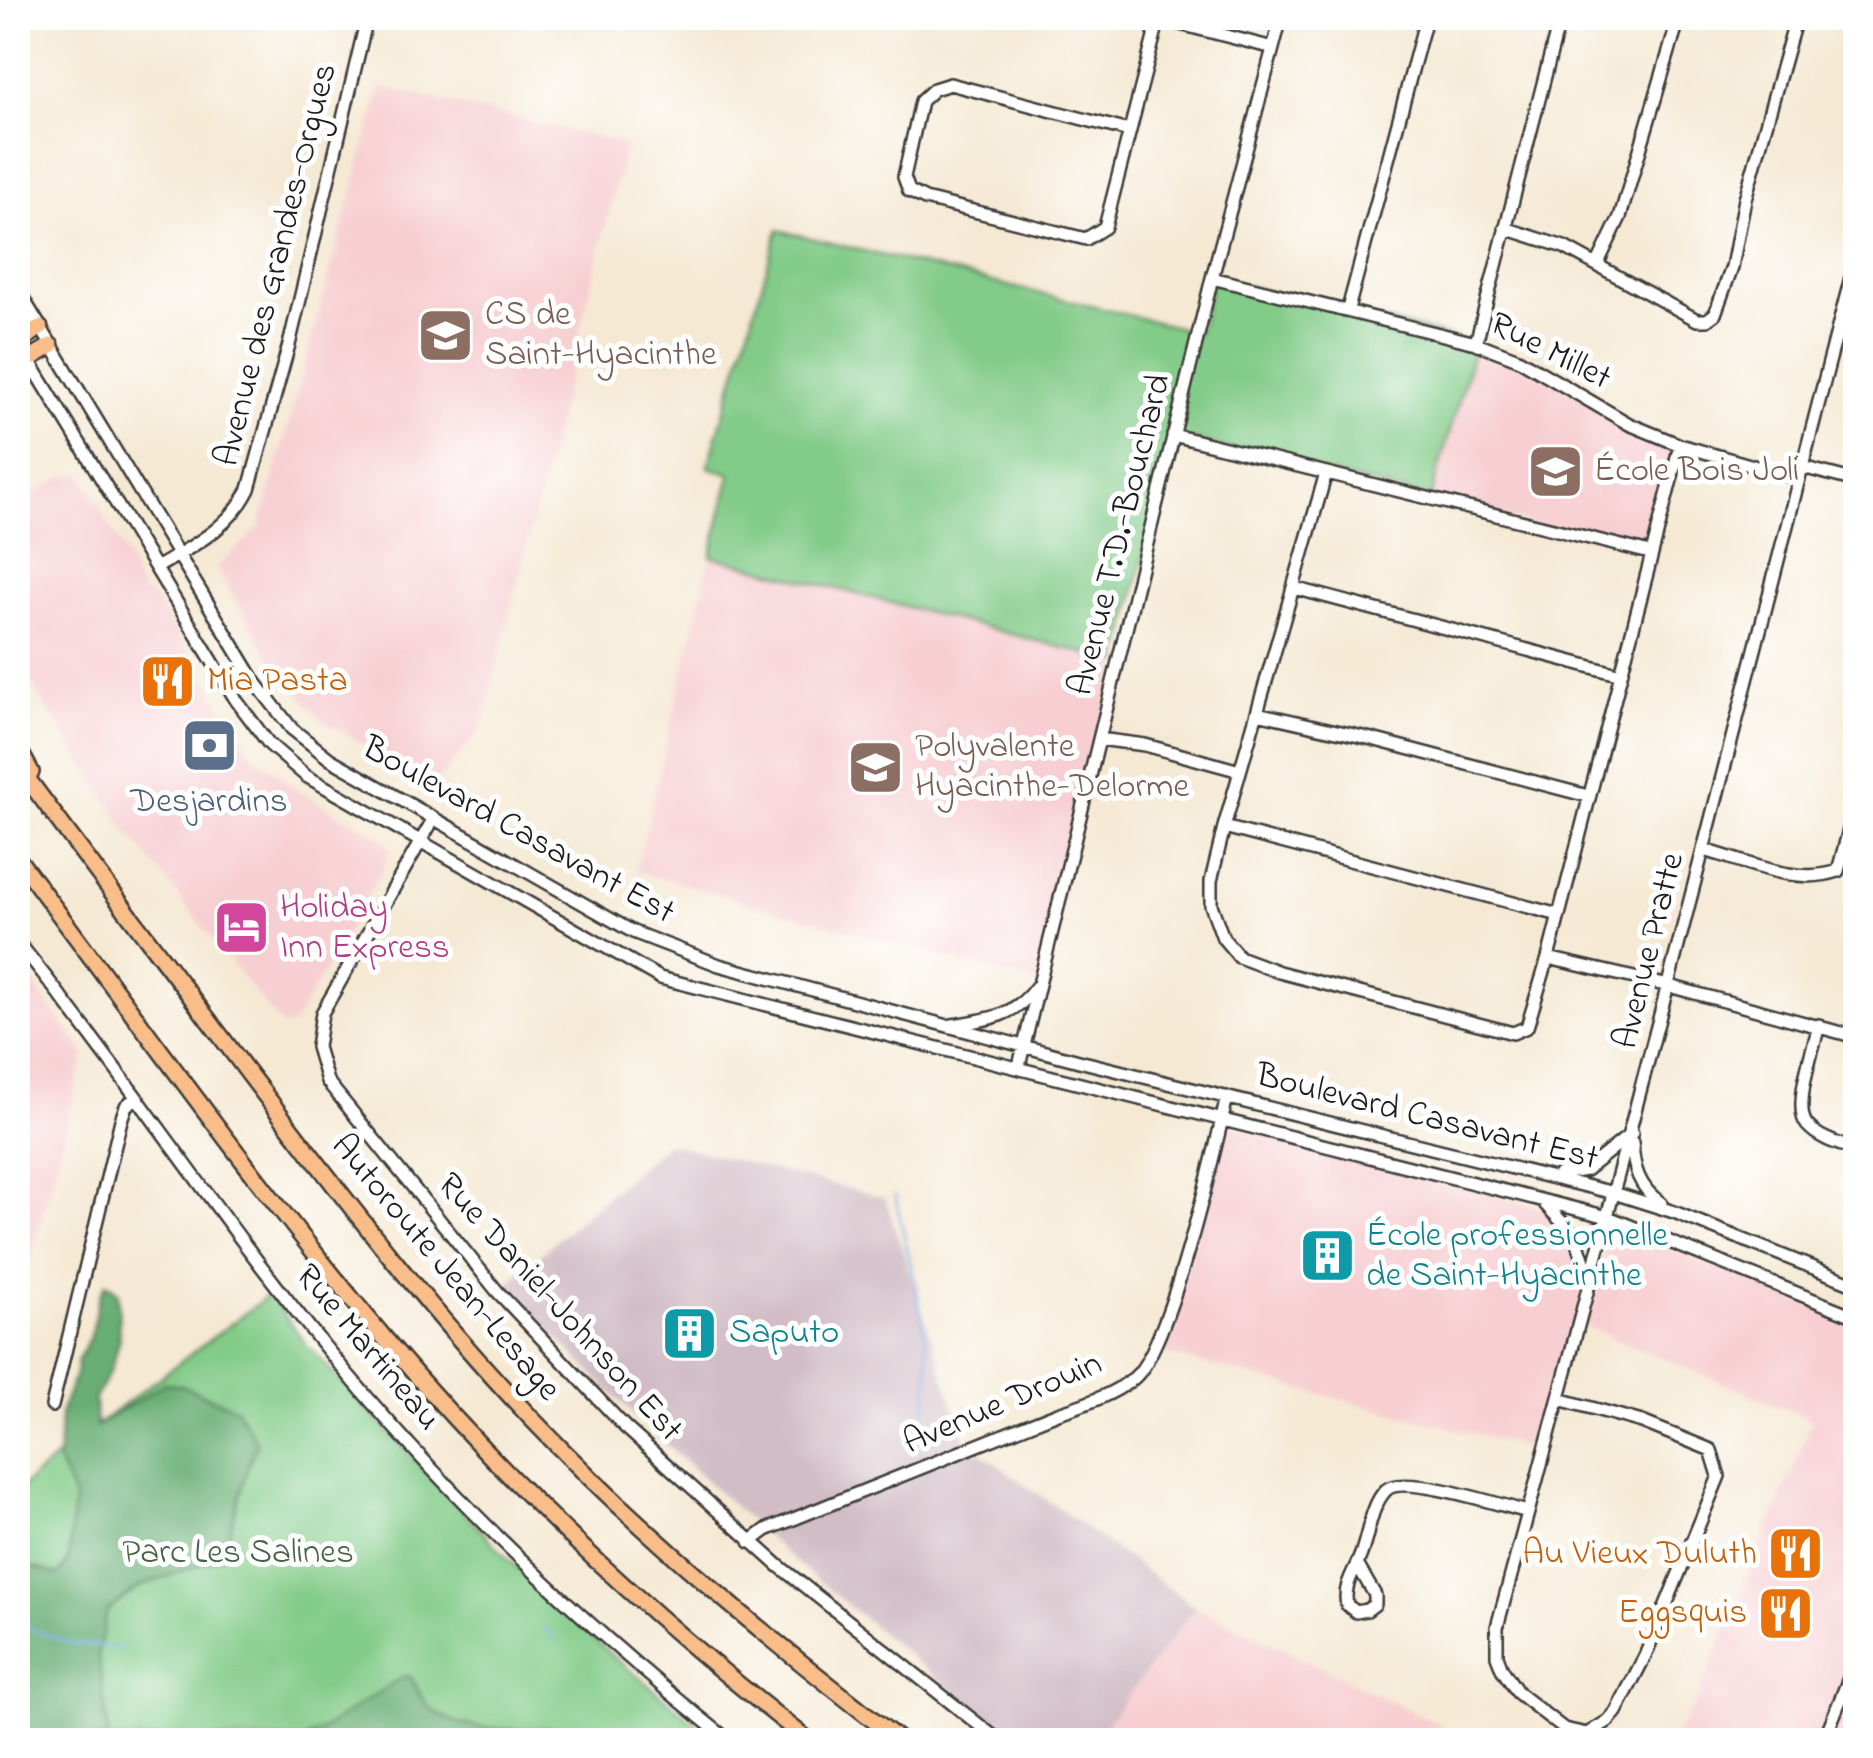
<svg xmlns="http://www.w3.org/2000/svg" width="1873" height="1758" font-family="'Indie Flower',sans-serif">
<rect width="100%" height="100%" fill="#fff"/>
<filter id="ink" filterUnits="userSpaceOnUse"><feTurbulence type="fractalNoise" baseFrequency=".01" numOctaves="2"/><feDisplacementMap in="SourceGraphic" scale="20" xChannelSelector="R" yChannelSelector="G"/><feConvolveMatrix kernelMatrix="1 2 1 2 8 2 1 2 1" color-interpolation-filters="sRGB"/></filter>
<filter id="wash" filterUnits="userSpaceOnUse"><feTurbulence type="fractalNoise" baseFrequency=".0048" numOctaves="4" result="noise"/><feDisplacementMap in="SourceGraphic" scale="40" xChannelSelector="R" yChannelSelector="G"/><feGaussianBlur stdDeviation="2.25" result="paint"/><feColorMatrix in="noise" values="0 0 0 0 0 0 0 0 0 0 0 0 0 0 0 0 0 1.4 0 .05"/><feComposite in="paint" operator="in"/></filter>
<g filter="url(#wash)">
<rect width="100%" height="100%" fill="#f5e9d4"/>
<path fill="#f7cfd2" d="M381 87 626 144 481 730 434 784 323 721 278 670 216 568 260 527Z
M1476 343 1680 445 1650 553 1430 498Z
M82 474 126 555 142 593 153 597 251 753 302 793 384 839 390 851 383 869 293 1025 282 1027 128 832 18 663V504L66 475Z
M711 556 1118 662 1039 984 636 871Z
M18 964 85 1054 18 1306Z
M1226 1125 1533 1206 1551 1215 1575 1248 1586 1283 1540 1451 1163 1353Z
M1613 1225 1855 1323V1740H1671L1693 1708 1813 1420 1585 1326Z
M1195 1607 1439 1724 1456 1740H1094Z"/>
<path fill="#d2bdc6" d="M667 1143 885 1198 966 1442 1195 1607 1094 1740H1012L795 1562 614 1396 506 1285Z"/>
<path fill="#82cb88" stroke="#4f7452" stroke-width="2.5" d="M778 230 1198 332 1212 278 1476 343 1430 498 1173 436 1118 662 711 556 731 474 708 467Z
M269 1295 307 1345 509 1560 609 1653 716 1740H18V1490L73 1443Z"/>
<path fill="#69af74" stroke="#426648" stroke-width="2.5" d="M106 1283 118 1292 119 1342 111 1369 95 1399 96 1427 164 1383 183 1386 236 1408 257 1443C240 1480 237 1520 220 1557L139 1587 107 1611 98 1653 109 1740H18V1563L59 1575 68 1561 74 1498 58 1461 60 1414 76 1374 77 1362 90 1336 99 1298Z
M404 1676 411 1677C416 1685 420 1697 426 1704 452 1733 520 1731 554 1728L563 1740H306Z"/>
<g fill="none" stroke-linecap="round" stroke-linejoin="round">
<path stroke="#76ade5" stroke-width="2.5" d="M895 1195C908 1260 936 1346 926 1410
M18 1624 68 1643 121 1648
M543 1630 550 1631 553 1641"/>
</g>
</g>
<g filter="url(#ink)">
<g fill="none" stroke-linecap="round" stroke-linejoin="round">
<defs>
<path id="minor" d="M1157 18 1273 48
M1129 131 950 84 934 89 921 101 904 177 909 191 925 199 1086 239 1105 227 1159 18
M1505 228 1564 247 1697 320H1707L1715 314 1732 267 1745 199 1796 18
M1597 265 1620 217 1679 18
M1212 278 1476 343 1518 359 1629 424 1680 445 1799 479
M18 290 256 683 292 729 330 759 633 932 719 965 1079 1061 1614 1193 1674 1212 1856 1285
M1348 309 1426 18
M18 342 236 700 269 744 306 776 660 978 1608 1217 1856 1317
M1476 343 1560 18
M1173 435 1650 553
M1802 467 1856 481
M1326 473 1224 827 1211 881V905L1223 938 1239 957 1279 972 1513 1033 1527 1027 1548 958 1680 445
M156 568C192 546 230 528 249 489L290 341 367 18
M1294 588 1618 674
M1257 713 1372 739 1588 796
M1099 739 1145 745 1240 771
M434 818 322 1013 317 1047 327 1081 497 1291 625 1427 779 1566 998 1740
M1224 827 1559 915
M1704 850C1745 861 1796 886 1838 871L1856 803
M18 942C125 1074 218 1217 326 1348 444 1493 582 1624 728 1740
M1548 958 1669 986 1856 1037
M952 1025C986 1020 1015 1017 1036 987
M1819 1025C1814 1047 1792 1107 1807 1125 1819 1139 1839 1144 1856 1150
M1019 1066 1212 278 1281 18
M1632 1142C1633 1168 1639 1188 1661 1203
M1560 1174 1586 1170 1632 1133
M1545 1204 1576 1237 1590 1280
M1559 1399 1642 1422 1711 1450 1719 1476 1645 1656 1616 1712 1608 1721 1587 1734 1564 1729 1518 1693 1502 1669 1497 1656V1627C1621 1172 1738 715 1856 258
M52 1406 121 1120 126 1106 136 1097
M750 1542 766 1530 1058 1413C1083 1405 1113 1395 1134 1378 1169 1349 1215 1150 1227 1097
M1358 1566 1375 1595V1604L1367 1610 1356 1612 1347 1605C1342 1583 1358 1568 1363 1548 1369 1530 1372 1504 1386 1490 1403 1473 1503 1506 1528 1512
M1824 1740 1856 1661"/>
<path id="highway" d="M18 342 40 328
M18 366 51 346
M18 748 31 772
M18 766C94 869 172 971 249 1074 339 1192 428 1310 531 1418 644 1537 770 1640 899 1740
M18 859C139 1020 256 1186 386 1340 511 1489 655 1621 808 1740"/>
</defs>
<use href="#minor" stroke="#3d3b38" stroke-width="16"/>
<use href="#highway" stroke="#3d3b38" stroke-width="20"/>
<use href="#minor" stroke="#fff" stroke-width="11"/>
<use href="#highway" stroke="#f8bd89" stroke-width="15"/>
</g>
</g>
<defs>
<symbol id="school-square" viewBox="-11 -11 22 22"><rect x="-9" y="-9" width="18" height="18" rx="4" fill="#8d6e63" stroke="#fff"/><path d="M0-5L7-2L0 1L-7-2ZM-4 1L0 2.5L4 1V4Q0 6-4 4Z" fill="#fff"/></symbol>
<symbol id="restaurant-square" viewBox="-11 -11 22 22"><rect x="-9" y="-9" width="18" height="18" rx="4" fill="#e8710a" stroke="#fff"/><path d="M-5-6h1v4h1v-4h1v4h1v-4h1v5L-1.5 .5V6h-2V.5L-5-1ZM5-6V6H3V1.5H1.5Q1.5-4 5-6Z" fill="#fff"/></symbol>
<symbol id="bank-square" viewBox="-11 -11 22 22"><rect x="-9" y="-9" width="18" height="18" rx="4" fill="#5c6f8a" stroke="#fff"/><path d="M-6-4H6V4H-6ZM0-2.3a2.3 2.3 0 1 0 0 4.6a2.3 2.3 0 1 0 0-4.6Z" fill="#fff"/></symbol>
<symbol id="hotel-square" viewBox="-11 -11 22 22"><rect x="-9" y="-9" width="18" height="18" rx="4" fill="#d1479c" stroke="#fff"/><path d="M-6-4.5h1.5V1H6V5H4.5V3h-9V5H-6ZM-4 0a1.8 1.8 0 1 1 3.6 0ZM.5 0V-2.5h3Q6-2.5 6 0Z" fill="#fff"/></symbol>
<symbol id="building-square" viewBox="-11 -11 22 22"><rect x="-9" y="-9" width="18" height="18" rx="4" fill="#0f9aa8" stroke="#fff"/><path d="M-4-6H4V6H1V3H-1V6H-4ZM-2.5-4.3h1.7v1.8h-1.7ZM.8-4.3h1.7v1.8H.8ZM-2.5-1h1.7V.8h-1.7ZM.8-1h1.7V.8H.8Z" fill="#fff"/></symbol>
</defs>
<g fill-rule="evenodd">
<use href="#school-square" x="414" y="304" width="63" height="63"/>
<use href="#school-square" x="1524" y="440" width="63" height="63"/>
<use href="#restaurant-square" x="136" y="650" width="63" height="63"/>
<use href="#bank-square" x="178" y="714" width="63" height="63"/>
<use href="#school-square" x="844" y="736" width="63" height="63"/>
<use href="#hotel-square" x="210" y="896" width="63" height="63"/>
<use href="#building-square" x="1296" y="1224" width="63" height="63"/>
<use href="#building-square" x="658" y="1302" width="63" height="63"/>
<use href="#restaurant-square" x="1764" y="1522" width="63" height="63"/>
<use href="#restaurant-square" x="1754" y="1582" width="63" height="63"/>
</g>
<g text-anchor="middle" dominant-baseline="central" stroke-width="10" stroke-linejoin="round" paint-order="stroke">
<g font-size="35" fill="#1c1c1c" stroke="#fff">
<text transform="translate(277 265) rotate(-76)">Avenue des Grandes-Orgues</text>
<text transform="translate(1550 352) rotate(27)">Rue Millet</text>
<text transform="translate(1121 535) rotate(-76)">Avenue T.D.-Bouchard</text>
<text transform="translate(518 831) rotate(29)">Boulevard Casavant Est</text>
<text transform="translate(1650 951) rotate(-76)">Avenue Pratte</text>
<text transform="translate(1427 1118) rotate(14)">Boulevard Casavant Est</text>
<text transform="translate(445 1268) rotate(50)">Autoroute Jean-Lesage</text>
<text transform="translate(559 1308) rotate(48)">Rue Daniel-Johnson Est</text>
<text transform="translate(367 1348) rotate(50)">Rue Martineau</text>
<text transform="translate(1003 1404) rotate(-23)">Avenue Drouin</text>
</g>
<g font-size="35" fill="#785e54" stroke="#fff" text-anchor="start">
<text x="485" y="315">CS de<tspan x="485" dy="40">Saint-Hyacinthe</tspan></text>
<text x="1594" y="471">École Bois Joli</text>
<text x="915" y="747">Polyvalente<tspan x="915" dy="40">Hyacinthe-Delorme</tspan></text>
</g>
<g font-size="35" fill="#c56008" stroke="#fff" text-anchor="end">
<text x="207" y="681" text-anchor="start">Mia Pasta</text>
<text x="1757" y="1554">Au Vieux Duluth</text>
<text x="1747" y="1613">Eggsquis</text>
</g>
<g font-size="35" fill="#4e5e75" stroke="#fff">
<text x="209" y="802">Desjardins</text>
</g>
<g font-size="35" fill="#b23c85" stroke="#fff" text-anchor="start">
<text x="280" y="908">Holiday<tspan x="280" dy="40">Inn Express</tspan></text>
</g>
<g font-size="35" fill="#0d838f" stroke="#fff" text-anchor="start">
<text x="1366" y="1236">École professionnelle<tspan x="1366" dy="40">de Saint-Hyacinthe</tspan></text>
<text x="729" y="1333">Saputo</text>
</g>
<g font-size="35" fill="#456247" stroke="#fff">
<text x="238" y="1553">Parc Les Salines</text>
</g>
</g>
<rect width="1873" height="1758" fill="none" stroke="#fff" stroke-width="60"/>
</svg>
